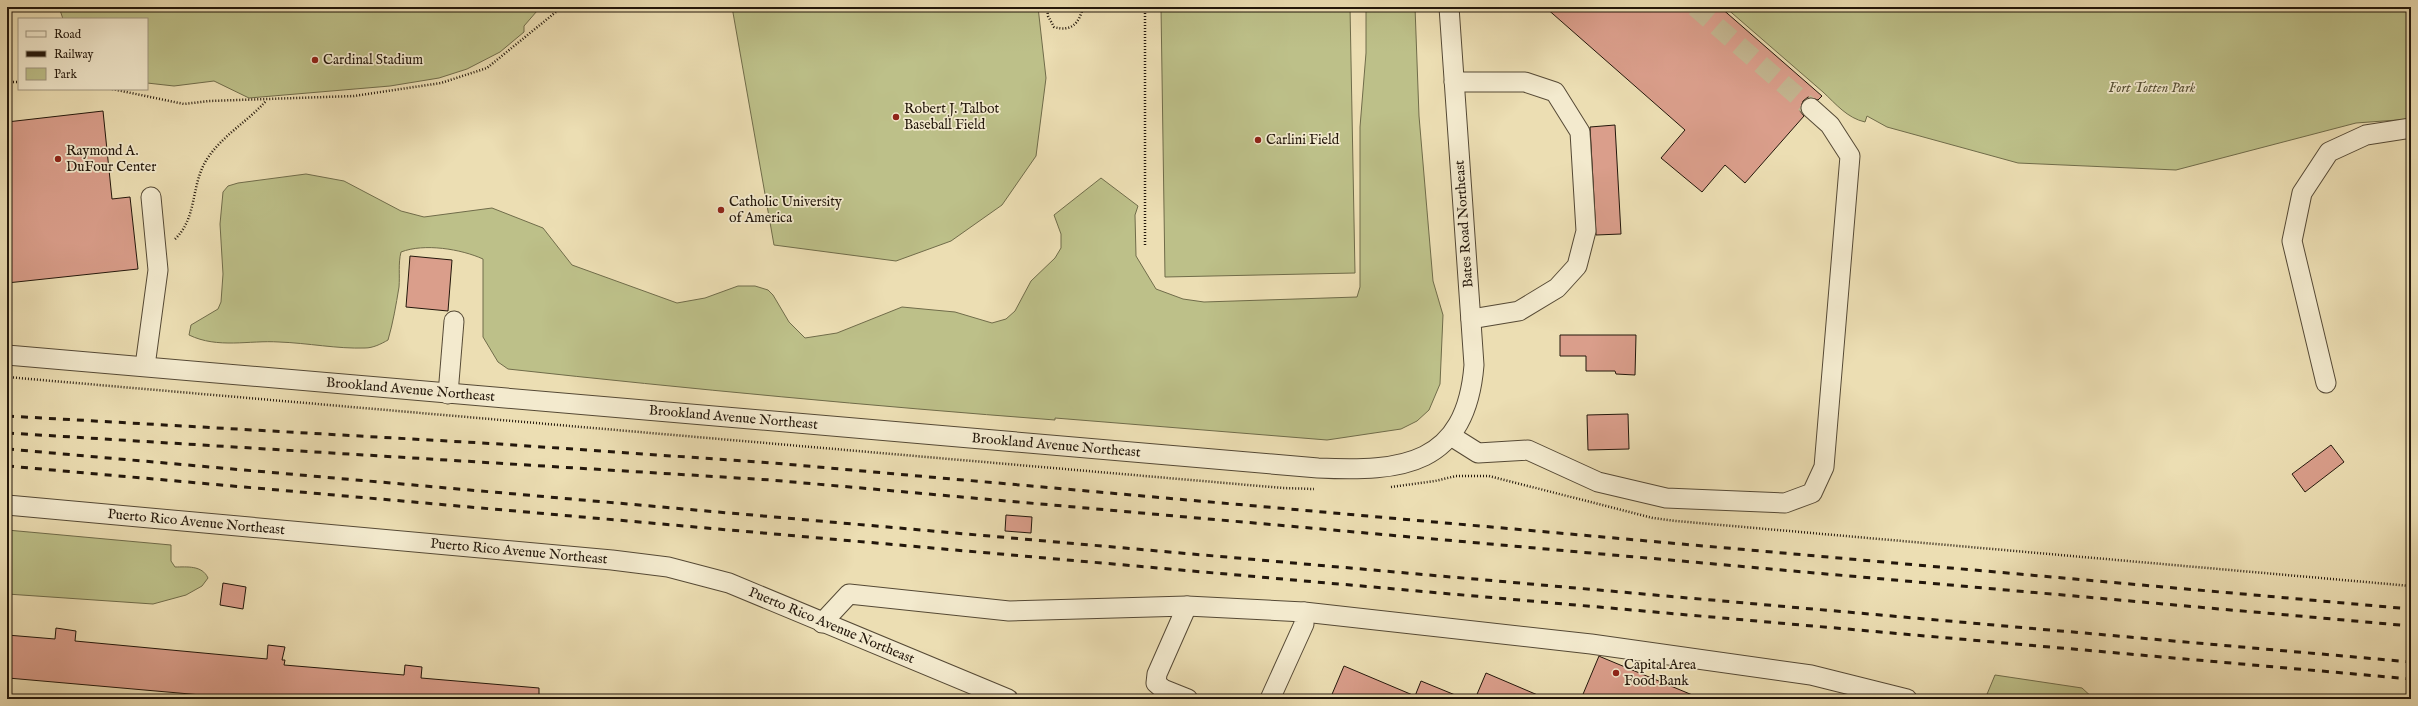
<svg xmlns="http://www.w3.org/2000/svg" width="2418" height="706" font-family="'IM FELL English',serif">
<rect width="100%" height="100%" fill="#ecdeb3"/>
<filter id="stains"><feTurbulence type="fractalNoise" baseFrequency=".005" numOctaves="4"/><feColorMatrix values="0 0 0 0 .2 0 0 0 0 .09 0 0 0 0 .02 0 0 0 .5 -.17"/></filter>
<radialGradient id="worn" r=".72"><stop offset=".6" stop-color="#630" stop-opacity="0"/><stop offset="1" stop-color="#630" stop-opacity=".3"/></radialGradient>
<path fill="#bdc089" stroke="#706c4a" d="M59 7H549L543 11H537L524 26V32L500 52 467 69 439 78 390 86 249 98 214 81 174 86 147 83V19H63Z
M732 7H1038L1046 78 1036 156 1002 205 951 241 896 261 774 245Z
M1161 7H1350L1355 273 1165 277Z
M1366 7H1415L1419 116 1433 281 1443 315 1440 384 1429 410 1417 421 1401 429 1327 440 1055 418V420C872 406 690 389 508 369L498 362 483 337V259C461 249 424 243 401 252 398 264 400 275 399 287 396 305 393 323 388 340 381 344 373 348 365 348 337 349 308 343 279 342 249 340 218 349 189 335L191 325 218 309 221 302 223 274 220 224 223 192 228 186 238 183 306 174 344 181 401 211 424 217 492 208 543 228 572 265 677 303 705 298 738 286H755L768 290 773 295 789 322 805 338 837 333 902 307 955 312 992 323 1006 319 1015 311 1031 281 1055 258 1061 248V234L1054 215 1101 178 1138 206 1135 215 1136 256 1156 289 1183 299 1204 302 1357 297 1360 287V127L1366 53Z
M1725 7H2411V119L2356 123 2176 170 2018 163 1887 127 1867 116 1865 122C1847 118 1836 104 1823 92Z
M7 530 171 545V561L175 567C187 567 202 565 208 578L202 586 186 595 153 604 7 594Z
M1995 675 2082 688 2094 699H1985Z"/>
<path fill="#da9e8b" stroke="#23170b" d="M1545 7H1720L1822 96 1818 100 1808 97 1803 101 1800 111 1804 116 1745 183 1725 165 1702 192 1661 158 1685 130Z
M103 111 112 199 130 197 138 269 7 283V122Z
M1615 125 1621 234 1596 235 1590 127Z
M410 256 452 260 448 311 406 307Z
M1560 335H1636L1635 375 1616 374 1615 371H1586V356H1560Z
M1628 414 1629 449 1588 450 1587 415Z
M2331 445 2344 462 2305 492 2292 474Z
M1006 515 1032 517 1031 533 1005 531Z
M223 583 246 587 243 609 220 605Z
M56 628 76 631 75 641 267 659 268 645 285 647 282 660H285L284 665 404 675 405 665 422 667 421 678 539 688V699H247L8 678 9 661H7V635L55 639Z
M1599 656 1601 657 1702 699H1581Z
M1344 666 1415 696 1421 681 1465 699H1330Z
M1486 673 1547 699H1475Z"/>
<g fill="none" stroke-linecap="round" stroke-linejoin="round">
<path stroke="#c4b691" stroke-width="19" stroke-dasharray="19 10" stroke-linecap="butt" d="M1695 7 1811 108"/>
<defs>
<g id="minor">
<path d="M1454 82H1525L1555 92 1580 132 1586 231 1577 266 1557 288 1519 311 1471 319"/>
<path id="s1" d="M7 355 1318 468C1402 472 1466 466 1474 365L1449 7"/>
<path d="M145 366 158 270 151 197"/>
<path d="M2326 383 2292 241 2302 193 2329 152 2366 135 2411 128"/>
<path d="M448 394 454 321"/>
<path d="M1451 436 1478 453 1528 450 1598 482 1666 498 1785 503 1812 493 1824 467 1850 156 1830 125 1811 108"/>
<path id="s2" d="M7 505 612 560 668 567 729 583 1008 699"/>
<path d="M1187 606 1157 674 1156 683 1163 689 1188 699"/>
<path d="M1304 612 1591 644 1811 675 1907 699"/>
<path d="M822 623 849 594 1009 611 1187 606 1304 612V624L1270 699"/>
</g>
</defs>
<use href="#minor" stroke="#554935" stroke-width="21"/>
<path stroke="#23170b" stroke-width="2.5" stroke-dasharray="1 2" stroke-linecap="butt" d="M1047 7 1048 16 1054 27C1071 32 1079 24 1083 7
M1145 7V245
M7 82H19
M112 89 184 104 209 101 354 96 441 83 487 68 562 7
M175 239C198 217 190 186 207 159 222 136 248 121 266 101
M7 377 1283 488 1314 489
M1391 487 1435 481 1456 476H1489L1653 518 1676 521 2411 586"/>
<use href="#minor" stroke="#f3eace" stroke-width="19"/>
<path stroke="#23170b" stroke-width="3" stroke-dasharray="7 7" stroke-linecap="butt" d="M7 416 500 444 773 463 2411 609
M7 433 771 480 2411 626
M7 449 2411 662
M7 466 2411 679"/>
</g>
<g fill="#8f2418" stroke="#f3eace" stroke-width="1.5">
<circle cx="315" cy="60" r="4"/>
<circle cx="896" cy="117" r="4"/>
<circle cx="1258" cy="140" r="4"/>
<circle cx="58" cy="159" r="4"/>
<circle cx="721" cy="210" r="4"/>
<circle cx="1616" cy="673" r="4"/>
</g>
<g text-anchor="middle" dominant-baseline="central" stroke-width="3.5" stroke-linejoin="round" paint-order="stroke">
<g font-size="14" fill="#23170b" stroke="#f3eace" text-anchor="start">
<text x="323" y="60">Cardinal Stadium</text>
<text x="904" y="109">Robert J. Talbot<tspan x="904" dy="16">Baseball Field</tspan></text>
<text x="1266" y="140">Carlini Field</text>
<text x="66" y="151">Raymond A.<tspan x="66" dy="16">DuFour Center</tspan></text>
<text x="729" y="202">Catholic University<tspan x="729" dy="16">of America</tspan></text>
<text x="1624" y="665">Capital Area<tspan x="1624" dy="16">Food Bank</tspan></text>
</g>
<g font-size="14" font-style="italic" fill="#595237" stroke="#f3eace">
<text x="2152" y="88">Fort Totten Park</text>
</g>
<g font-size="14" fill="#23170b" stroke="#f3eace">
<text transform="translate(1464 224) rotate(-94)">Bates Road Northeast</text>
<text stroke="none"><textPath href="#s1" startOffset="405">Brookland Avenue Northeast</textPath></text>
<text stroke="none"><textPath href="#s1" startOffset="729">Brookland Avenue Northeast</textPath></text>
<text stroke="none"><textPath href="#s1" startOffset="1053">Brookland Avenue Northeast</textPath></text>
<text stroke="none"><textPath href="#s2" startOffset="190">Puerto Rico Avenue Northeast</textPath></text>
<text stroke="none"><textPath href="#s2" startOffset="514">Puerto Rico Avenue Northeast</textPath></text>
<text stroke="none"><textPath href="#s2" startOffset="838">Puerto Rico Avenue Northeast</textPath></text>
</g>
</g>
<rect width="2418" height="706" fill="none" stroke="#ecdeb3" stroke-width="24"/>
<rect x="8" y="8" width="2402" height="690" fill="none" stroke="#23170b" stroke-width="2"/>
<rect x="12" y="12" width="2394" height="682" fill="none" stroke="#23170b"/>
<rect x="18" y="18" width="130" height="72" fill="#f3eace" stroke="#a09680"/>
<rect x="26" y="31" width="20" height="6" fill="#f3eace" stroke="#a09680"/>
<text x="54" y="38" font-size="12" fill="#23170b">Road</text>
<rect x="26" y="51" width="20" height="6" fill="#23170b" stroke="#a09680"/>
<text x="54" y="58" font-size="12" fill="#23170b">Railway</text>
<rect x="26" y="68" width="20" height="12" fill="#bdc089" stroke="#a09680"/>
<text x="54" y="78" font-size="12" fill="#23170b">Park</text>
<rect width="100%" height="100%" filter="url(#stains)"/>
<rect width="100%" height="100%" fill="url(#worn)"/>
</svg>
